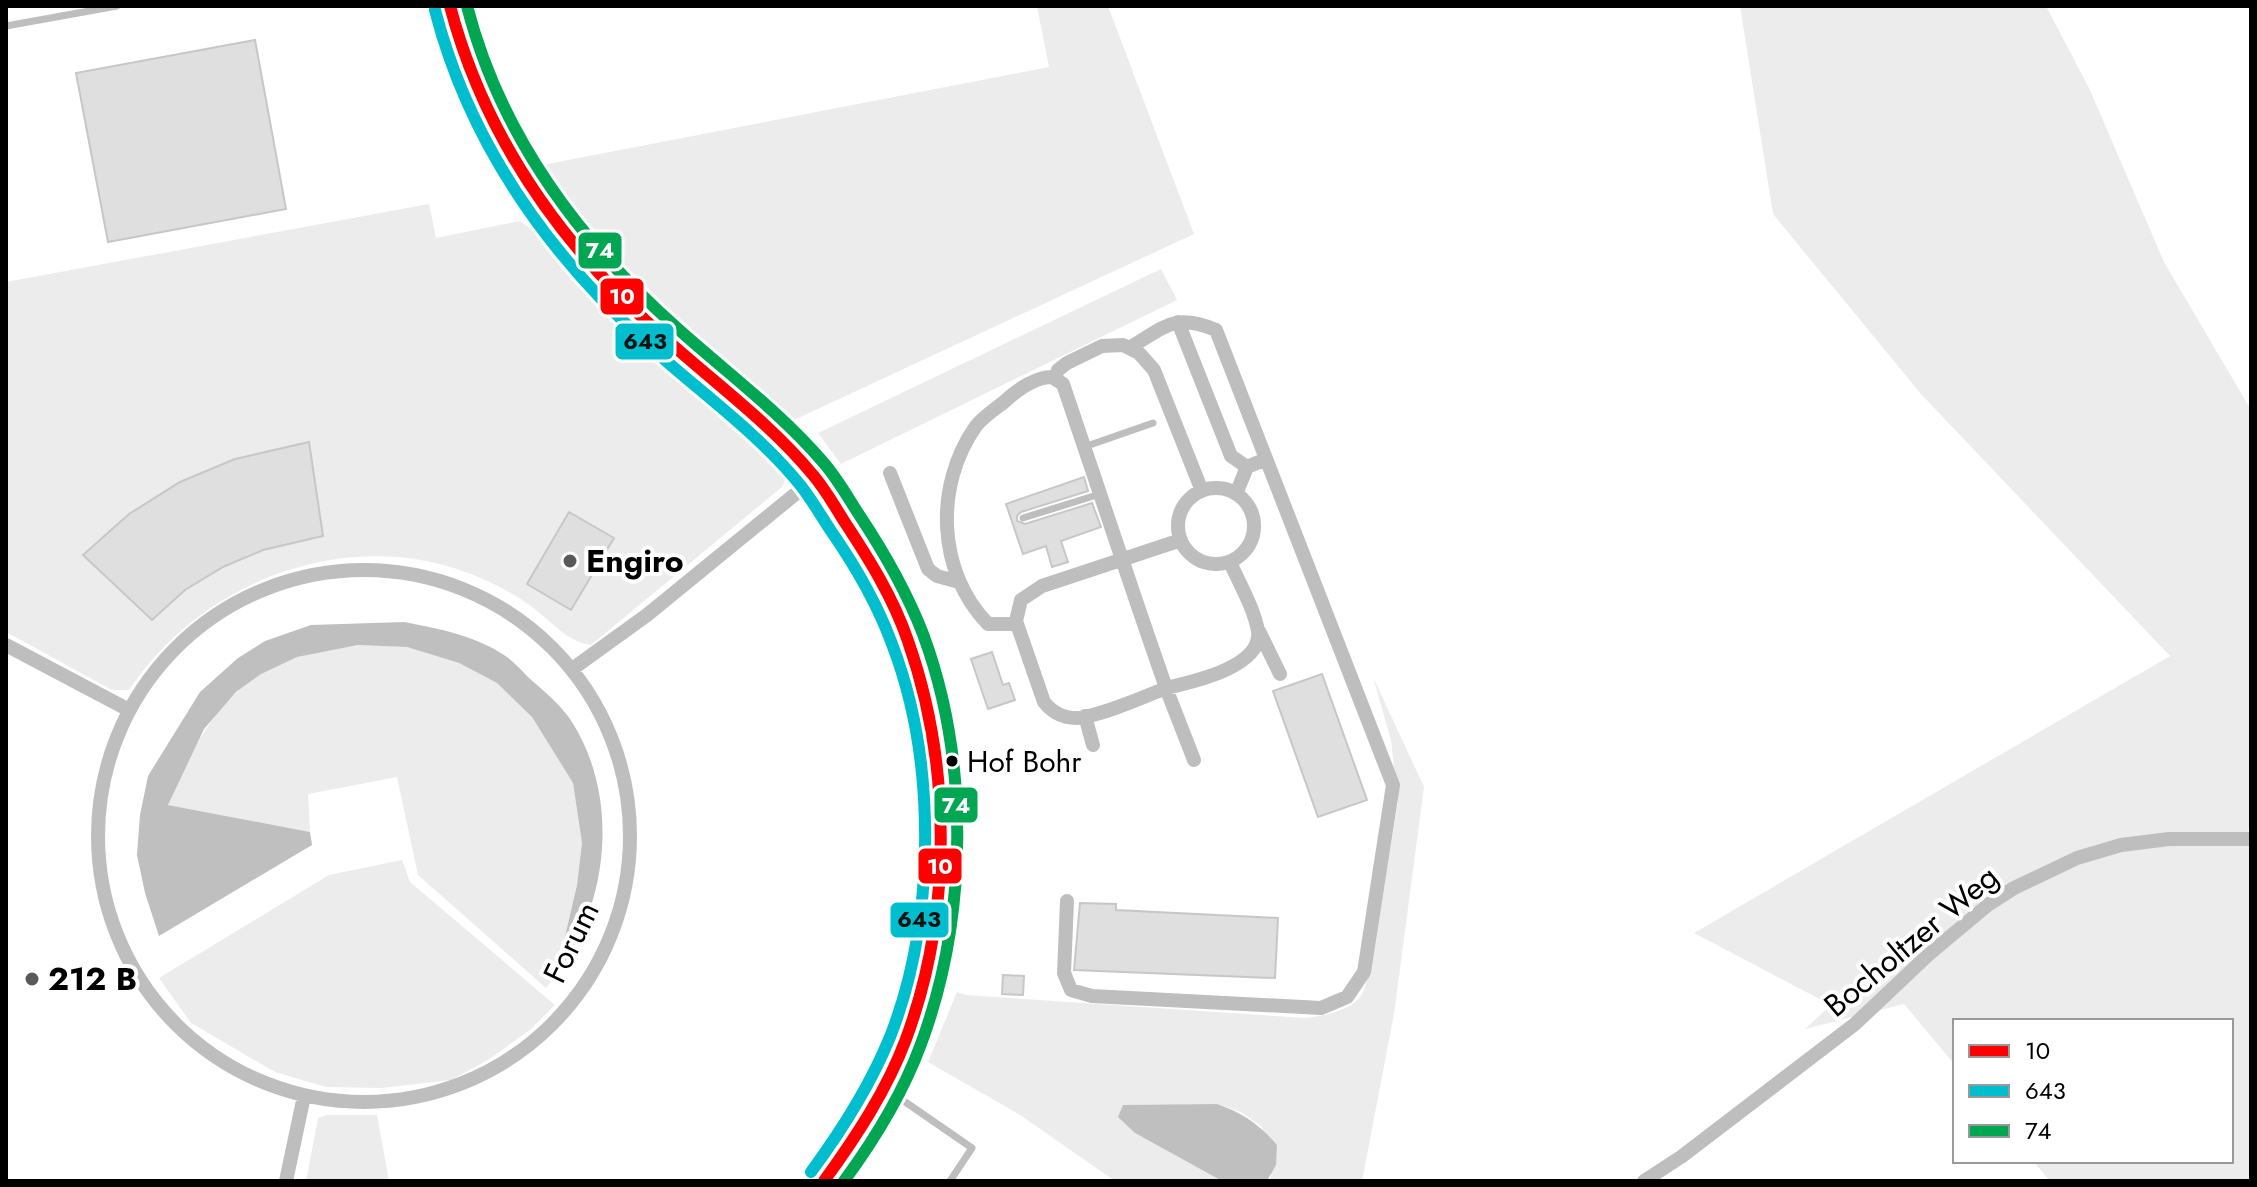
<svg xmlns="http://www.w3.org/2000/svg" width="2257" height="1187" font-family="Jost,sans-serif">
<rect width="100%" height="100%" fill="#fff"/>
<path fill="#ececec" d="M1037 6H1108L1194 234 781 426 646 308 570 227 532 167 1049 67Z
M1740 6H2046L2090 90 2164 262 2251 410V829H2248L2251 845V1181H2050L2033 1161H2231V1021H1955V1065L1904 1004 1805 1029 1831 1005 1694 933 2170 656 1921 394 1773 214Z
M429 204 436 238 520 221 550 242 629 326 771 447C784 463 793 466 782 487L591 645C568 642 554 624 536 610 521 598 501 587 483 579 356 522 204 577 129 690H112L6 632V282Z
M1161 269 1177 300 841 464 818 433Z
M358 645 407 647 459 663 497 683 532 717 573 783 582 843 577 885 556 975 546 988 418 875 397 777 308 794 310 832 168 805C195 740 225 681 297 657 316 651 338 649 358 645Z
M1373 677 1424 787 1394 1014 1362 1181H1267L1271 1177 1262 1127 1241 1112 1217 1104 1177 1105 1135 1133 1222 1181H1115L1020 1115 928 1062 957 992 966 995 1305 1018C1322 1016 1348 1012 1360 997 1365 991 1367 979 1369 972L1398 803 1391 740Z
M402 860 410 882 555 1005 531 1029 488 1060 451 1080 381 1088 326 1087 275 1072 191 1023 159 978 329 875Z
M327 1115H377L389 1181H306L318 1118Z"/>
<path fill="#bfbfbf" d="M404 622C440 629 477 636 507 657 515 663 522 671 529 678 544 691 561 705 572 722 620 798 609 904 556 975L577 885 582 843 573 783 532 717 497 683 459 663 407 647 358 645 297 657 261 674 236 692 204 729 168 805 310 832 312 845 159 936 145 893 137 855 140 815 148 776 200 692 238 658 265 641 311 625Z
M1217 1104C1243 1113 1259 1124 1277 1145L1276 1165 1267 1181H1222L1135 1133 1118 1117 1123 1105Z"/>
<path fill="#dfdfdf" stroke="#c7c7c7" stroke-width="2" d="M255 40 286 209 108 242 76 73Z
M309 442 323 536 263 550 223 567 185 590 152 620 83 555 129 514 180 482 235 459Z
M1084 477 1088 491 1021 512 1017 516V521L1025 524 1092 503 1101 527 1061 541 1068 562 1052 567 1046 546 1023 554 1006 504Z
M569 512 614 538 571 610 527 584Z
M992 652 1003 685 1009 683 1015 700 988 709 971 659Z
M1322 674 1367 800 1318 817 1273 691Z
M1080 903 1116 904V910L1278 918 1275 978 1074 970Z
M1003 975 1024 976 1023 995 1002 994Z"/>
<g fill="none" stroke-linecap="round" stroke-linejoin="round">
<path stroke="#bebebe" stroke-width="7" d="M6 26 117 6
M1084 447 1153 423
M1023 518 1100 494
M885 1088 972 1148 950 1181"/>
<path stroke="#bebebe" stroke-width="14" d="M1178 322 1231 456 1247 467
M1055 378 1058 370 1067 363 1102 346 1123 345 1139 353 1154 370 1202 491
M890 473 928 569 937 576 959 582
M1178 526a38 38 0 1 1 76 0a38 38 0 1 1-76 0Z
M1236 494 1247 467 1266 459
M98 836a266 266 0 1 1 532 0a266 266 0 1 1-532 0Z
M1017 624H988C937 572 934 485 976 426 983 417 995 409 1004 402 1016 391 1035 377 1052 377L1063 384C1097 486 1131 587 1166 688 1144 697 1098 717 1076 718 1063 718 1052 712 1044 702L1016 621 1021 600 1042 586 1181 540
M1259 631 1280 674
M6 645 129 710
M575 667 647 615 815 478
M1085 716 1093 745
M1194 760 1166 688C1192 682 1263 667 1258 631 1254 608 1239 583 1230 562
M1067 901 1064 973 1071 990 1092 996 1321 1008 1347 997 1364 972 1393 785 1216 330C1175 313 1166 326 1131 347
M286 1181 304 1096
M1644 1181 1681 1157 1855 1024 1928 955 1989 904 2014 888 2077 858 2121 845 2169 839H2251"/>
<path stroke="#bebebe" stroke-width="18" d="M450 6C468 89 519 176 571 243 607 289 654 329 698 368 737 403 779 435 813 475 824 489 834 506 844 521 859 543 875 566 887 591 950 718 955 885 913 1019 895 1077 860 1133 824 1181"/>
<defs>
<path id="bus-1" d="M450 6C485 139 565 250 667 340 716 384 771 424 813 475 825 489 834 505 844 521 869 559 893 597 908 641 952 766 952 915 906 1039 887 1090 856 1137 824 1181"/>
<path id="bus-2" d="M435 10C470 146 552 259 656 352 704 395 760 435 801 486 812 500 821 516 831 531 856 567 877 603 892 644 937 761 936 920 890 1037 870 1086 842 1130 811 1172"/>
<path id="bus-3" d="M467 6C500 134 579 241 677 328 726 372 780 412 823 462 837 478 847 496 858 513 884 552 906 590 923 634 970 761 968 917 921 1044 903 1093 875 1139 844 1181"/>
</defs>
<use href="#bus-1" stroke="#fff" stroke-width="18"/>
<use href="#bus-2" stroke="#fff" stroke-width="18"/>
<use href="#bus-3" stroke="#fff" stroke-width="18"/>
<use href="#bus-1" stroke="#f00" stroke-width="12"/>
<use href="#bus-2" stroke="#00becd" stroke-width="12"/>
<use href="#bus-3" stroke="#00a651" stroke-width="12"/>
</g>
<g fill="#595959" stroke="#fff" stroke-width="3">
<circle cx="570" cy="561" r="8"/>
<circle cx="32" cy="979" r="8"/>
</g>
<circle fill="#000" stroke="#fff" stroke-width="3" cx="952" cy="761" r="7"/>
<g text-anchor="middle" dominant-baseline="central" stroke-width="8" stroke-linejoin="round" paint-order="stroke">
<g font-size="30" fill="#000" stroke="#fff" text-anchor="start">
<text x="967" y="761">Hof Bohr</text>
</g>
<g font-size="32" font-weight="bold" fill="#000" stroke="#fff" text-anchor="start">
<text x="586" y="561">Engiro</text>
<text x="48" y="979">212 B</text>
</g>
<g font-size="32" fill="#000" stroke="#fff">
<text transform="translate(1911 941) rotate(-40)">Bocholtzer Weg</text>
<text transform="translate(571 942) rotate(-64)">Forum</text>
</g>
</g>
<g stroke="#fff" stroke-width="3">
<rect x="577" y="231" width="46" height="39" rx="8" fill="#00a651"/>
<rect x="599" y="277" width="46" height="39" rx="8" fill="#f00"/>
<rect x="614" y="322" width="61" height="39" rx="8" fill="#00becd"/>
<rect x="933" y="786" width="46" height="38" rx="8" fill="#00a651"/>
<rect x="917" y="847" width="46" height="38" rx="8" fill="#f00"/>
<rect x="889" y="901" width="61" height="38" rx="8" fill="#00becd"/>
</g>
<g font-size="22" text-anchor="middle" font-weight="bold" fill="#fff">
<text x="600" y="258">74</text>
<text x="622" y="304">10</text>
<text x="956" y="813">74</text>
<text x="940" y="874">10</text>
</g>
<g font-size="22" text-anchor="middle" font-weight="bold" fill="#111">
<text x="645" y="349">643</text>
<text x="919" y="927">643</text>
</g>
<rect width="2257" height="1187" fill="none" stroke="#000000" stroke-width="16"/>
<rect x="1953" y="1019" width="280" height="144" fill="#ffffff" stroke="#999999" stroke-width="2"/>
<rect x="1969" y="1045" width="40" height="12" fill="#ff0000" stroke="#999999" stroke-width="2"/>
<text x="2025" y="1059" font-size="24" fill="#000000">10</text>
<rect x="1969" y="1085" width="40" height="12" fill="#00becd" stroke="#999999" stroke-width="2"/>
<text x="2025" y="1099" font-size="24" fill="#000000">643</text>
<rect x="1969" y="1125" width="40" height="12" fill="#00a651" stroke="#999999" stroke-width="2"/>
<text x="2025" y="1139" font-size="24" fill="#000000">74</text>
</svg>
